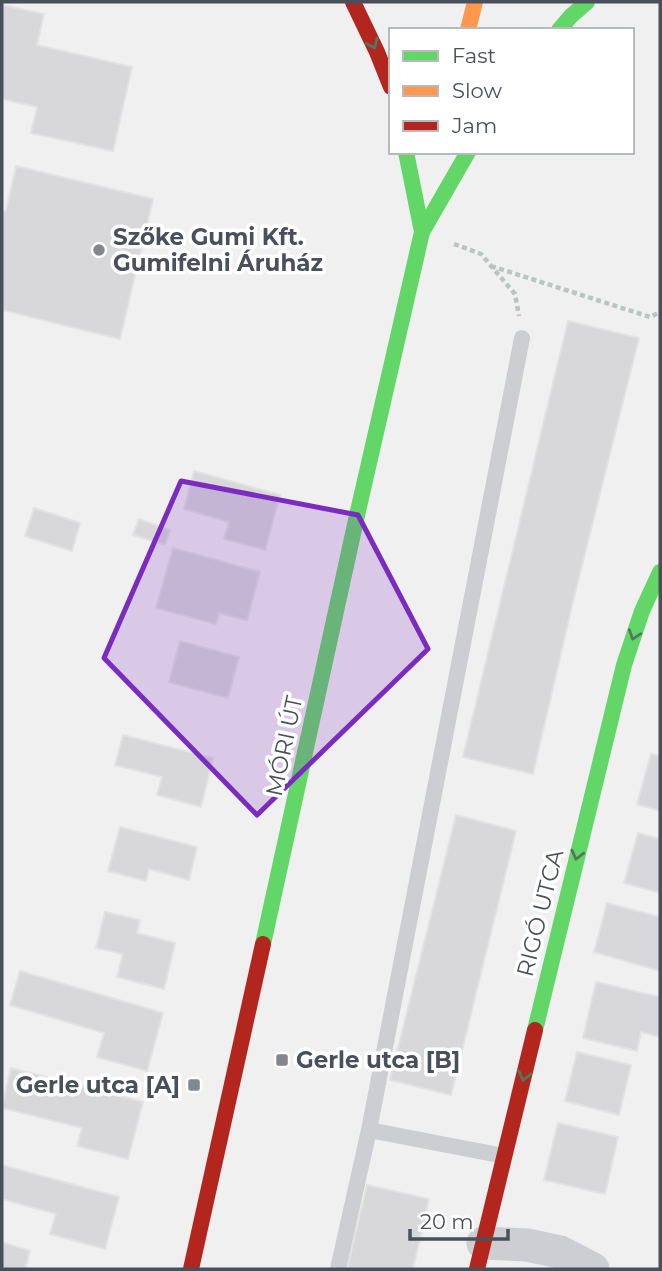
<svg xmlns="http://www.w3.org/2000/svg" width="662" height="1271" font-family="Montserrat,sans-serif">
<rect width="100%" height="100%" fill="#f0f0f0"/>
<path fill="#d8d8da" stroke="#e2e2e3" stroke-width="2" d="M2 5 44 14 37 45 132 67 113 151 31 133 37 107 2 99Z
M16 166 153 199 120 339 2 310V211H6Z
M568 321 639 338 575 593 533 774 463 757Z
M194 471 280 495 265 550 224 539 229 522 184 509Z
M34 508 80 523 72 551 25 536Z
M139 519 170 530 165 545 133 535Z
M173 548 260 572 247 620 219 613 216 624 156 608Z
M180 641 239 657 228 698 169 682Z
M123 735 213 758 201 807 157 795 162 777 115 765Z
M651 754 660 756V811L637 804Z
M456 815 516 831 451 1095 390 1080Z
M120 827 197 847 189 880 149 869 146 881 108 871Z
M638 833 660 839V893L624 883Z
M607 903 660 917V971L594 952Z
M105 912 140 920 137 933 175 943 164 989 117 977 123 954 96 948Z
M20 971 163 1013 147 1071 97 1057 104 1033 10 1005Z
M596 982 660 997V1037L641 1032 637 1051 583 1038Z
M577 1052 631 1065 619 1115 565 1101Z
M11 1068 143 1102 128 1159 77 1146 82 1128 2 1108Z
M558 1123 618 1137 605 1194 544 1180Z
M2 1165 119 1197 105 1249 50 1234 56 1214 2 1199Z
M367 1185 429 1199 413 1269H347Z
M2 1242 30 1251 25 1269H2Z"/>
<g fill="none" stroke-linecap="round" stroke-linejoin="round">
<path stroke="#bac4c2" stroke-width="4.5" stroke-dasharray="5 3.5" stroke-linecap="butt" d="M454 244 481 254 515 294 519 316
M491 266 650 317 660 312"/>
<path stroke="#ccced1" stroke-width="16" d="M369 1130 504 1156
M338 1269 369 1130 522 338"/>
<path stroke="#ccced1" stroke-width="33" d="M483 1243 527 1245 560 1252 593 1269"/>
<path stroke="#63d668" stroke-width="16" d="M559 30 571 16 587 2
M406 152 422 232
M422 232 468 152
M263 944 358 511 422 232
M535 1030 624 665 642 611 660 572"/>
<path stroke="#ff974d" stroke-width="16" d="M468 30 475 2"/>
<path stroke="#b3261e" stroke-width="16" d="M353 2 377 52 391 87
M191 1269 263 944
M477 1269 535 1030"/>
</g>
<defs><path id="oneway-chevron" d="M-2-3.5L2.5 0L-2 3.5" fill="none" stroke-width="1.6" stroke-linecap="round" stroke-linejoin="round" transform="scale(1.75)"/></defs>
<g stroke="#51785f">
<use href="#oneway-chevron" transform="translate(373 44) rotate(65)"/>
<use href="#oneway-chevron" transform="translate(634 635) rotate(109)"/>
<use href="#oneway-chevron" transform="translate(577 855) rotate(104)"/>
<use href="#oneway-chevron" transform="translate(524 1076) rotate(104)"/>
</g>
<path fill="#7b2cbf" fill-opacity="0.2" stroke="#7b2cbf" stroke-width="5" stroke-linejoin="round" d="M181 481 358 515 428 649 257 815 104 658Z"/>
<g fill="#83888f" stroke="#fff" stroke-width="2.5">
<circle cx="99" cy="250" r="7"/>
<rect x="275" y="1053" width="14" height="14" rx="3.5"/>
<rect x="187" y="1078" width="14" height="14" rx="3.5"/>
</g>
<g text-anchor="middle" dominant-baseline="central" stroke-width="7" stroke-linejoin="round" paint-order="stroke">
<g font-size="23" font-weight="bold" fill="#49505b" stroke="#fff" text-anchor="start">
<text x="113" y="237">Szőke Gumi Kft.<tspan x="113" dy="26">Gumifelni Áruház</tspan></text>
<text x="296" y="1060">Gerle utca [B]</text>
<text x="180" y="1085" text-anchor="end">Gerle utca [A]</text>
</g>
<g font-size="23" fill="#49505b" stroke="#fff">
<text transform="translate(284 746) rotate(-78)">MÓRI ÚT</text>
<text transform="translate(540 913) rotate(-76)">RIGÓ UTCA</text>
</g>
</g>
<rect width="662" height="1271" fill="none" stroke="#49505b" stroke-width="7"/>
<rect x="389" y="28" width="245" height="126" fill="#ffffff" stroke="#b6b9bd" stroke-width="2"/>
<rect x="403" y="51" width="35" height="10" fill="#63d668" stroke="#b6b9bd" stroke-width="2"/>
<text x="452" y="63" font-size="21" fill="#49505b">Fast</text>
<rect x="403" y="86" width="35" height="10" fill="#ff974d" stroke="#b6b9bd" stroke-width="2"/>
<text x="452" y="98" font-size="21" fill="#49505b">Slow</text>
<rect x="403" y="121" width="35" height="10" fill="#b3261e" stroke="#b6b9bd" stroke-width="2"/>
<text x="452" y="133" font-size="21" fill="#49505b">Jam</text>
<path d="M410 1229v10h98v-10" fill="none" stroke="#49505b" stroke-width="3.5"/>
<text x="420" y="1229" font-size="21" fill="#49505b" stroke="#ffffff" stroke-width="5" paint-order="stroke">20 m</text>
</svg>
